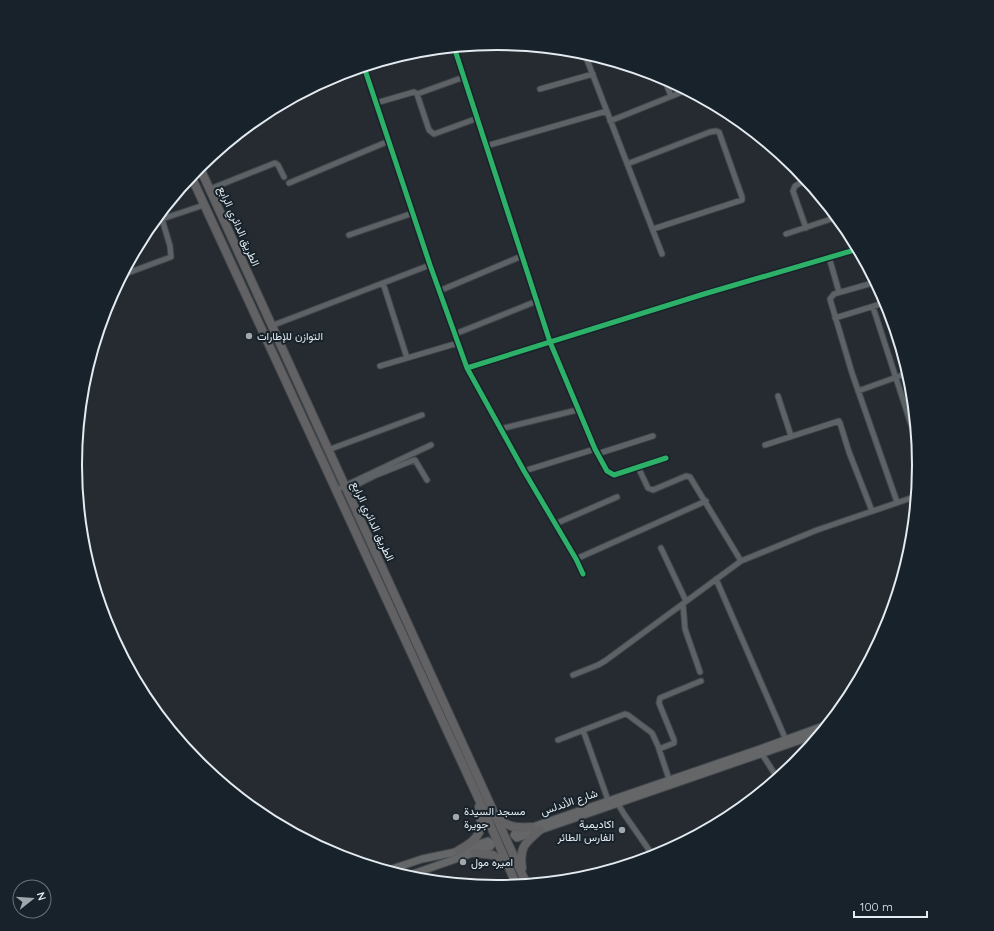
<svg xmlns="http://www.w3.org/2000/svg" width="994" height="931" font-family="Quicksand,Vazirmatn,sans-serif">
<rect width="100%" height="100%" fill="#252b30"/>
<g fill="none" stroke-linecap="round" stroke-linejoin="round">
<defs>
<path id="street" d="M454 47 550 342 595 449 607 471 614 475 666 458
M584 52 662 254
M364 67 430 265 467 368 524 471 576 559 583 574
M664 78 671 96
M323 82 364 68
M540 89 593 74
M417 94 464 77
M376 103 414 92 417 94 429 130 434 134 478 118
M610 121 687 90
M486 146 607 111
M627 164 710 132 716 131 719 132 742 197V200L653 229
M289 183 389 141
M210 189 275 163 278 165 284 177
M153 222 204 205
M806 228 793 191 795 186 806 180
M786 234 837 217
M349 235 413 213
M829 257 839 292
M122 275 171 257 170 246 162 219
M876 282 834 294 830 299 852 373 897 502
M383 283 407 358
M439 291 522 256
M873 307 917 443
M835 318 887 302
M271 326 430 265
M455 334 537 301
M380 366 458 343
M467 368 704 294 858 249
M858 391 908 373
M778 396 791 436
M500 429 577 410
M765 445 839 421 840 423 849 452 872 511
M328 450 422 415
M597 454 653 436
M638 467 648 488 653 490 686 476 690 477 741 561
M524 471 595 449
M336 490 431 445
M346 490 374 476 414 460H415L427 480
M555 524 617 497
M661 548 686 601
M576 559 706 501
M716 579 786 740
M683 604 685 629 700 672
M573 675 598 665 605 661 741 561 817 530 917 496
M583 730 608 800
M558 740 625 714 628 715 652 733 658 746 669 779
M659 749 674 743V740L659 703 660 698 701 681
M762 754 778 779
M618 804 624 814 654 857
M582 879 603 870 609 871"/>
<path id="secondary" d="M821 733 517 838 514 835 515 833 760 749 829 724
M386 871 422 859 451 853 488 841 492 844 490 847 404 877"/>
<path id="primary" d="M199 166 527 885
M191 176 481 804 517 886
M498 817C507 828 518 828 531 827
M459 850C480 839 484 830 479 807
M475 853 493 855 505 863
M522 868C519 847 525 843 540 830"/>
</defs>
<use href="#street" stroke="#41474b" stroke-width="7"/>
<use href="#secondary" stroke="#41474b" stroke-width="9"/>
<use href="#primary" stroke="#41474b" stroke-width="10"/>
<use href="#street" stroke="#5d6267" stroke-width="5"/>
<use href="#secondary" stroke="#656667" stroke-width="7"/>
<use href="#primary" stroke="#626163" stroke-width="8"/>
<defs>
<path id="cycleway" d="M454 47 550 342 595 449 607 471 614 475 666 458
M364 67 430 265 467 368 524 471 576 559 583 574
M467 368 704 294 858 249"/>
</defs>
<use href="#cycleway" stroke="#17222a" stroke-width="8"/>
<use href="#cycleway" stroke="#2db169" stroke-width="5"/>
</g>
<g fill="#a0a7ad" stroke="#17222a" stroke-width="1.5">
<circle cx="249" cy="336" r="4"/>
<circle cx="456" cy="817" r="4"/>
<circle cx="622" cy="830" r="4"/>
<circle cx="463" cy="862" r="4"/>
</g>
<g text-anchor="middle" dominant-baseline="central" stroke-width="4" stroke-linejoin="round" paint-order="stroke">
<g font-size="11" fill="#e3eaf0" stroke="#17222a">
<text transform="translate(239 226) rotate(66)">الطريق الدائري الرابع</text>
<text transform="translate(373 521) rotate(65)">الطريق الدائري الرابع</text>
<text transform="translate(569 802) rotate(-19)">شارع الأندلس</text>
</g>
<g font-size="11" fill="#e3eaf0" stroke="#17222a" text-anchor="start">
<text x="257" y="336">التوازن للإطارات</text>
<text x="464" y="811">مسجد السيدة<tspan x="464" dy="13">جويرة</tspan></text>
<text x="614" y="824" text-anchor="end">اكاديمية<tspan x="614" dy="13">الفارس الطائر</tspan></text>
<text x="471" y="862">اميره مول</text>
</g>
</g>
<path d="M0 0H994V931H0ZM82 465a415 415 0 1 1 830 0a415 415 0 1 1-830 0Z" fill="#17222a" fill-rule="evenodd"/>
<path fill="none" stroke="#e3eaf0" stroke-width="2" d="M82 465a415 415 0 1 1 830 0a415 415 0 1 1-830 0Z"/>
<g transform="translate(32 899) rotate(73)"><circle r="19" fill="#17222a" stroke="#697279"/>
<path d="M0-3L7 15L0 10L-7 15Z" fill="#a0a7ad"/>
<text y="-6" font-size="11" font-weight="bold" text-anchor="middle" fill="#e3eaf0">N</text>
</g>
<path d="M854 911v6h73v-6" fill="none" stroke="#e3eaf0" stroke-width="2"/>
<text x="860" y="911" font-size="12" fill="#e3eaf0" stroke="#17222a" stroke-width="3" paint-order="stroke">100 m</text>
</svg>
